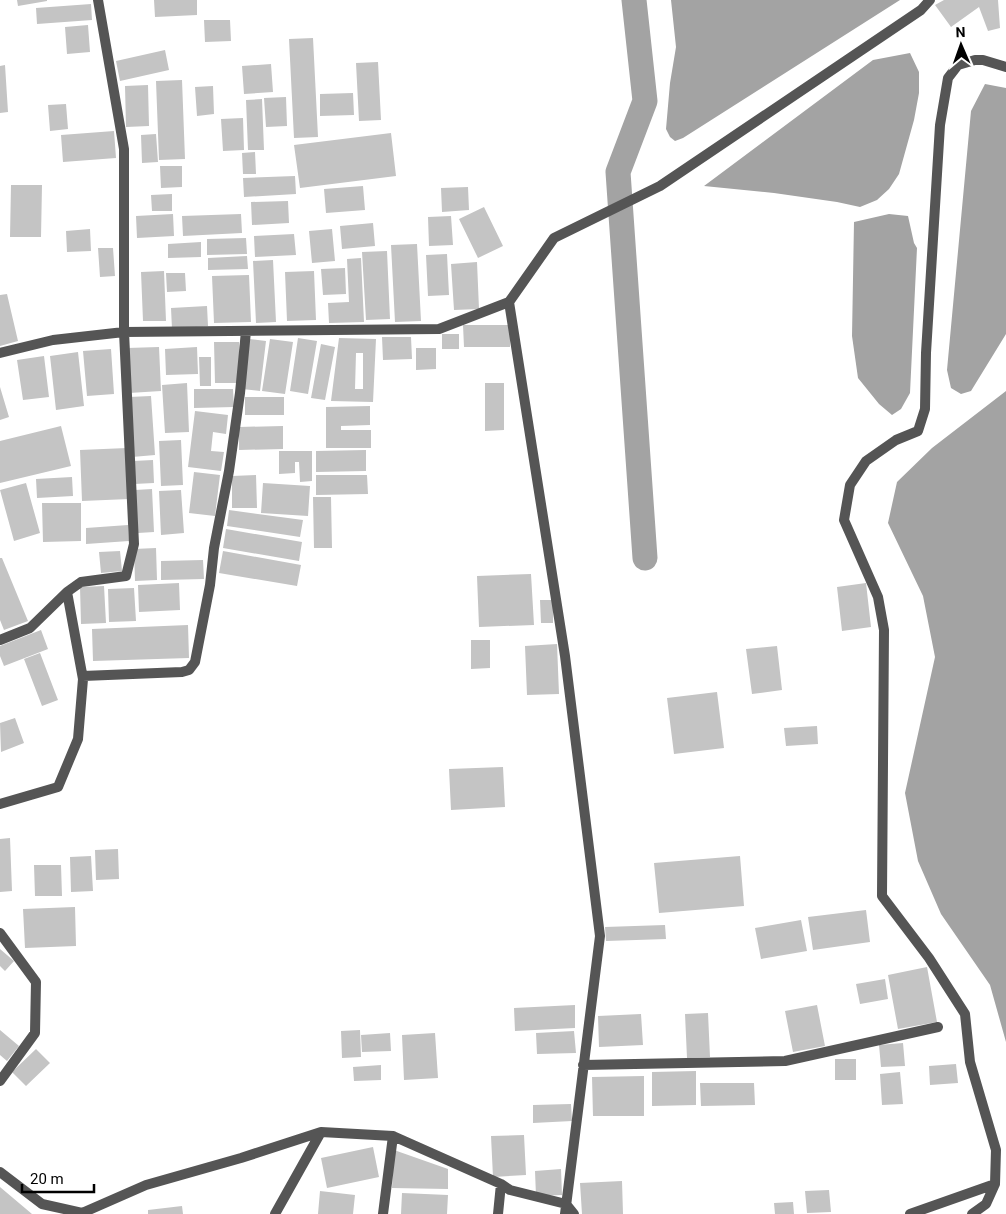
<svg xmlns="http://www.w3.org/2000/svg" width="1006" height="1214" font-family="Roboto,sans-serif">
<rect width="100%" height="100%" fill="#fff"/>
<path fill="#a3a3a3" d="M671 0H900L683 138 675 141 670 137 666 129 670 83 676 47Z
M910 53 919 72V93L914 120 899 174 889 189 877 200 860 207 837 202 774 193 704 186 873 60Z
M985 84 1006 88V334L971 391 961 394 951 388 947 370 971 111Z
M889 214 908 216 914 243 917 248 910 393 901 409 892 415 879 404 858 378 852 336 854 222Z
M1006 391V1042L990 985 941 914 918 861 905 793 935 657 923 596 888 523 897 482 932 448Z"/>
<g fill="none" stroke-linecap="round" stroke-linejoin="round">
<path stroke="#a3a3a3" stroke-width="25" d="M634 0 645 101 618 172 645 558"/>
</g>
<path fill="#c4c4c4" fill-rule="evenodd" d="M17 0H47V1L18 6Z
M154 0H197V15L155 17Z
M944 0H998L1000 28 988 31 979 7 951 27 935 5Z
M91 4 92 20 37 24 36 8Z
M204 20H230L231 41 205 42Z
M88 25 90 52 67 54 65 27Z
M313 38 318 137 294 138 289 39Z
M165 50 169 70 120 81 116 61Z
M378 62 381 120 359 121 356 63Z
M271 64 273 92 244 94 242 66Z
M5 65 8 112 0 113V66Z
M182 80 185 159 159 160 156 81Z
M148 85 149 126 126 127 125 86Z
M213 86 214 114 197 116 195 87Z
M353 93 354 115 320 116V94Z
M286 97 287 126 266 127 264 98Z
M262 99 264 150H248L246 100Z
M66 104 68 129 50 131 48 105Z
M243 118 244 150 223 151 221 119Z
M114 131 116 158 63 162 61 135Z
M391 133 396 176 300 188 294 145Z
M156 134 158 162 142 163 141 135Z
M255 152 256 174H243L242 153Z
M160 166H182V187L161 188Z
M295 176 296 194 244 197 243 178Z
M11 185H42L41 237H10Z
M363 186 365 210 326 213 324 189Z
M468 187 469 210 442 212 441 188Z
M172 194V211H152L151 195Z
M288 201 289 223 252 225 251 202Z
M484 207 503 246 478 258 459 219Z
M173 214 174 236 137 238 136 216Z
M241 214 242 233 183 236 182 216Z
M451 216 453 245 429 246 428 217Z
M373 223 375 246 342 249 340 226Z
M90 229 91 251 67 252 66 231Z
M332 229 335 261 312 263 309 231Z
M294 234 296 255 255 257 254 236Z
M246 238 247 254 207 255V239Z
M201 242V257L168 258V244Z
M417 244 421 321 395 322 391 245Z
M98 248H113L115 276 100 277Z
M387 251 390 319 366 320 362 252Z
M447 254 449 295 428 296 426 255Z
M247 256 248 269 208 270V258Z
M361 258 364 322 329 323 328 303 349 302 347 259Z
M273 260 276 322 256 323 253 261Z
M477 262 479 309 454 310 451 264Z
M345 268 346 294 323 295 321 269Z
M164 271 166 321H143L141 272Z
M314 271 316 320 287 321 285 272Z
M166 273H185L186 291 167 292Z
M249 275 251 322 214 323 212 276Z
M7 294 18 341 0 346V295Z
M207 306 208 326 172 329 171 308Z
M463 325H510V347H464Z
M442 334H459V349H442Z
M382 337H411L412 359 383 360Z
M298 338 317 341 308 394 290 391Z
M339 338 376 339 373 402 331 401ZM356 353H363V389H355Z
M249 339 266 341 260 391 242 389Z
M270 339 293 342 285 394 262 391Z
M214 342H239L240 383H215Z
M321 344 335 347 325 400 311 398Z
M159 347 161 391 129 393 127 348Z
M197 347 198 374 166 375 165 349Z
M416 348H436V369L416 370Z
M111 349 114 394 87 396 83 351Z
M78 352 84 406 56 410 50 356Z
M44 356 49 397 23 400 17 360Z
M199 357H211V386H200Z
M187 383 189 432 165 433 162 385Z
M485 383H504V430L485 431Z
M0 387 9 417 0 420Z
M194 389H233L234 407 194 408Z
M151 396 155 455 132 457 129 397Z
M245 397H284V415H245Z
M370 406V425L341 426V430H371V448H326V407Z
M195 411 228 415 226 434 213 432 211 451 224 452 221 471 188 467Z
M61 426 71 466 0 483V441Z
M283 426V449L239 450V427Z
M181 440 183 485 161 486 159 441Z
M127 448 129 499 82 501 80 450Z
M366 450V471L316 472V451Z
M279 451H312V481L300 482 299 462H295V473L279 474Z
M153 460 154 483 134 484 133 461Z
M194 472 220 475 215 516 189 513Z
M256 475 257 508H232V476Z
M316 475H367L368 494 316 495Z
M72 477 73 496 37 498 36 479Z
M26 483 40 533 14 541 0 490Z
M263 483 310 486 308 516 261 513Z
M152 489 154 532 138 533 135 490Z
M181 490 184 533 161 535 159 491Z
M313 497H331L332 548H314Z
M42 503H81V541L43 542Z
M229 510 303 520 300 537 227 526Z
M128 525 129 541 86 544V528Z
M226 529 302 542 299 561 223 548Z
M156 548 157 580 135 581 134 549Z
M120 551 122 571 101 573 99 552Z
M223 551 301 565 297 586 219 573Z
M0 558H2L28 621 4 630 0 620Z
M203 560 204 579 161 580V561Z
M531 574 534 625 479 627 477 576Z
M179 583 180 610 139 612 138 585Z
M866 583 871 627 842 631 837 587Z
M104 586 106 623 81 624 80 587Z
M134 588 136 621 109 622 108 589Z
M540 600H553V623H541Z
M188 625 189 658 93 661 92 629Z
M41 630 48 649 4 666 0 656V646Z
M471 640H490V668L471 669Z
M557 644 559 694 527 695 525 646Z
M777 646 782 690 752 694 746 649Z
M40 653 58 700 42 706 24 659Z
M717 692 724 748 674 754 667 698Z
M15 718 24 743 1 752 0 723Z
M817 726 818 744 786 746 784 728Z
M503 767 505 807 451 810 449 769Z
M10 838 12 891 0 892V839Z
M118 849 119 879 96 880 95 850Z
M91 856 93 891 71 892 70 857Z
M740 856 744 906 659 913 654 863Z
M34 865H61L62 896H35Z
M75 907 76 946 25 948 23 909Z
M866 910 870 942 813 950 808 917Z
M801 920 807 951 761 959 755 928Z
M665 925 666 939 606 941 605 927Z
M0 949 14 961 5 971 0 966Z
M927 967 937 1022 898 1029 888 975Z
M885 979 888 999 860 1004 856 984Z
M575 1005V1028L515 1031 514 1008Z
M817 1005 825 1046 793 1052 785 1011Z
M708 1013 710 1057 687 1058 685 1014Z
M641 1014 643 1045 599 1047 598 1016Z
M0 1030 19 1046 7 1061 0 1055Z
M360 1030 361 1057 342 1058 341 1031Z
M574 1031 576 1053 537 1054 536 1033Z
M390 1033 391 1051 362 1052 361 1035Z
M435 1033 438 1078 404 1080 402 1035Z
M903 1043 905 1066 881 1067 879 1045Z
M36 1049 50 1063 26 1086 12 1072Z
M835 1059H856V1080H835Z
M956 1064 958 1083 930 1085 929 1066Z
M381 1065V1080L354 1081 353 1067Z
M696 1071V1105L652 1106V1072Z
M900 1072 903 1104 882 1105 880 1074Z
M644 1076V1116H593L592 1077Z
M700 1083H754L755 1105 701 1106Z
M571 1104 572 1121 533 1123V1105Z
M524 1135 526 1175 493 1177 491 1136Z
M373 1147 379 1177 327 1188 321 1158Z
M394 1150 448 1169V1189L392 1188Z
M561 1169 562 1195 536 1196 535 1171Z
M622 1181 623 1214H582L580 1183Z
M0 1187 32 1214H0Z
M829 1190 831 1212 807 1213 805 1191Z
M320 1191 355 1195 353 1214H318Z
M402 1193 448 1195 447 1214H401Z
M793 1202 794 1214H775L774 1203Z
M182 1206 183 1214H148V1210Z"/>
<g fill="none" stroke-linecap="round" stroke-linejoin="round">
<path stroke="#555" stroke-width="10" d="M509 302 565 656 600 936 565 1214
M0 353 53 340 124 332 439 329 509 302 554 238 660 186 921 10 930 0
M0 640 30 628 67 592
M83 676 182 672 189 670 195 662 210 585 214 548 229 471 240 393 246 331
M0 804 58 787 78 739 83 679 67 592 81 582 126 576 134 544 124 332V149L98 0
M0 933 36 982 35 1033 0 1081
M583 1065 785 1061 938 1027
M0 1172 42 1204 82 1213 146 1185 241 1158 321 1132 393 1136 501 1184 510 1190 566 1204 574 1214
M275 1214 321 1132
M383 1214 393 1136
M498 1214 501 1184
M910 1214 995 1184
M972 1214 986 1204 995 1184 996 1150 970 1062 965 1014 929 958 882 896 884 630 878 597 844 520 850 485 866 461 896 440 918 431 925 409 926 353 940 125 948 78 958 65 975 60H983L1006 67"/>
</g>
<g transform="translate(961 45) rotate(358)" stroke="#ffffff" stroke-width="4" paint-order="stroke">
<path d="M0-4L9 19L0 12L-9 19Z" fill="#000000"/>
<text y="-8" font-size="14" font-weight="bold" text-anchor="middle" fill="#000000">N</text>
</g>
<path d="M22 1184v8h72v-8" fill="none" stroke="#000000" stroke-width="2.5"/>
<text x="30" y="1184" font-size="15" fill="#000000" stroke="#ffffff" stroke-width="4" paint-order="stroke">20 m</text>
</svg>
